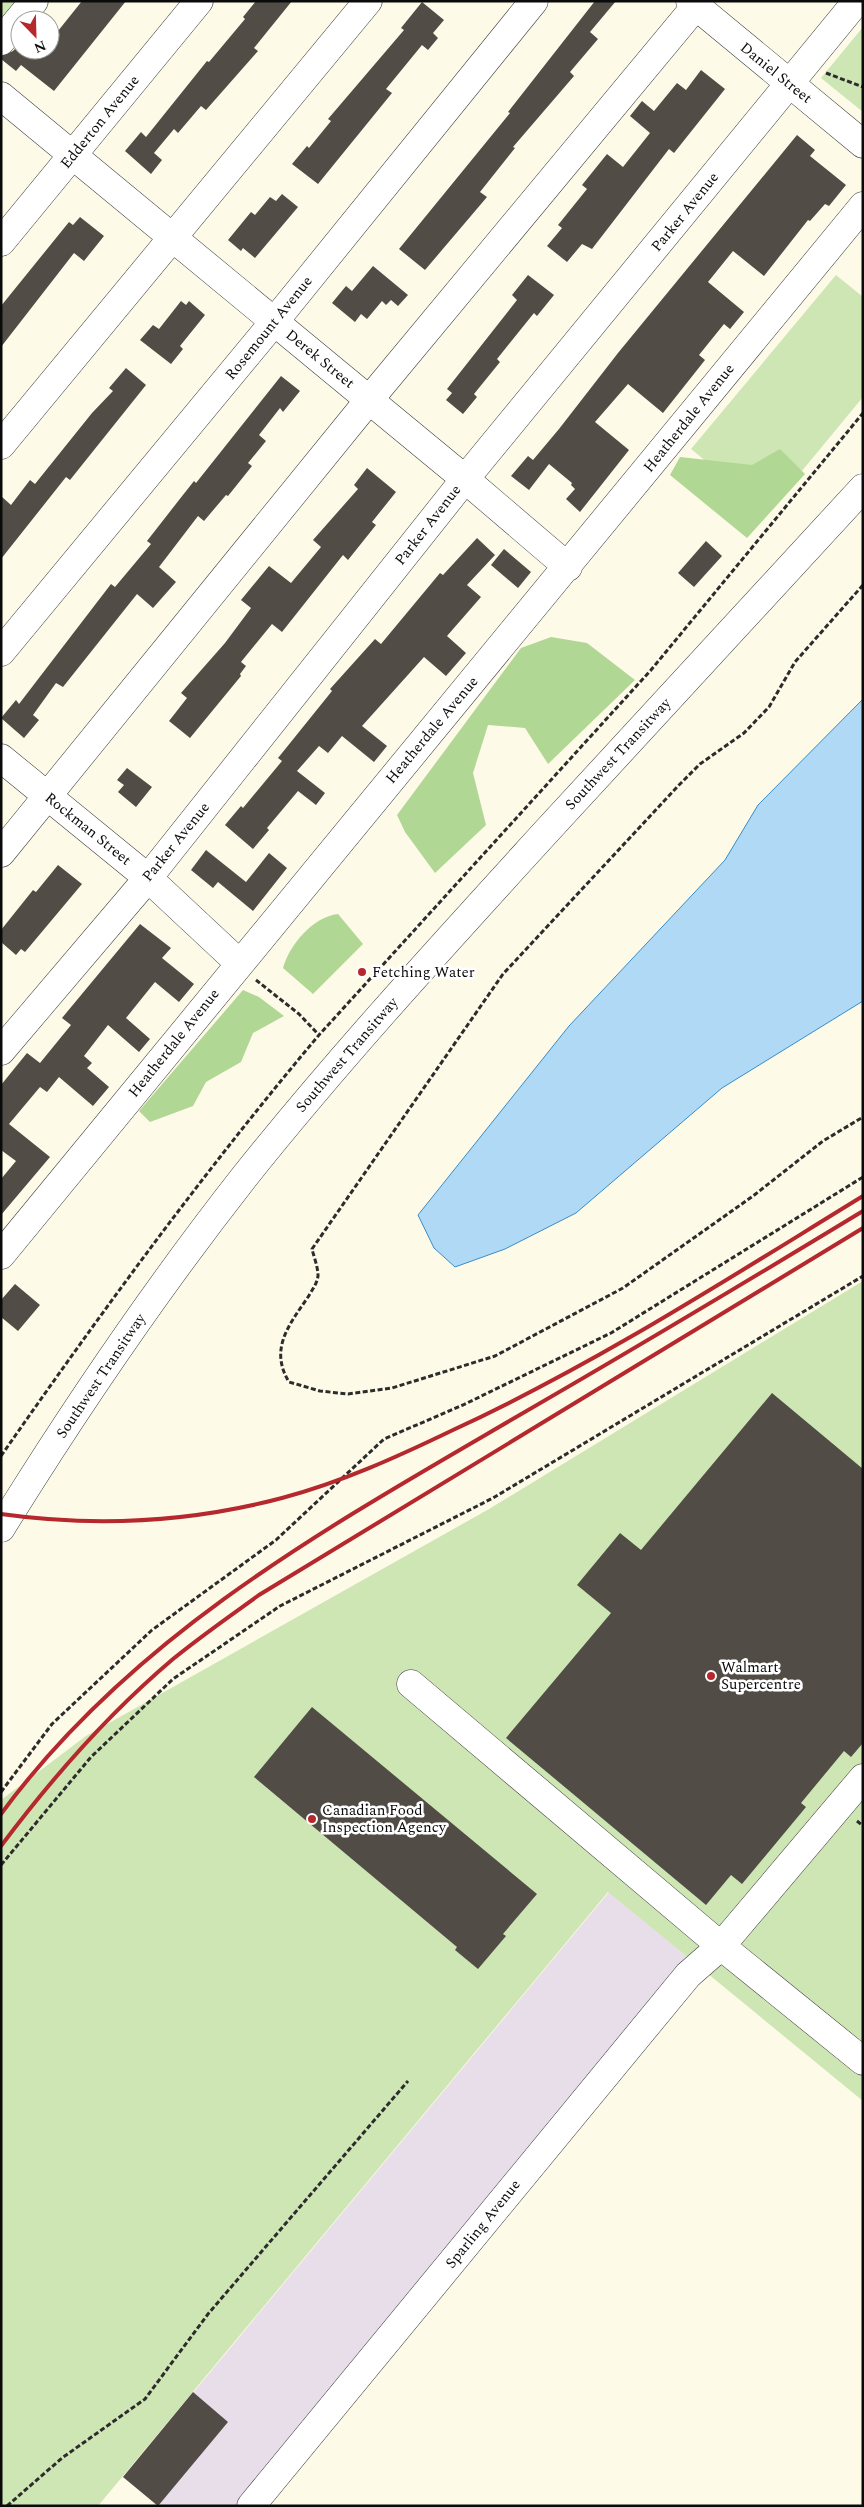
<svg xmlns="http://www.w3.org/2000/svg" width="864" height="2507" font-family="Spectral,serif">
<rect width="100%" height="100%" fill="#fefae8"/>
<path fill="#e8dee9" d="M609 1892 697 1965 251 2506H158L123 2477Z"/>
<path fill="#cde6b4" d="M1 1H34L1 41Z
M863 27V112L821 78Z
M836 275 863 297V397L768 512 691 449Z
M863 1281V2101L608 1892 98 2506H1V1800L86 1736 489 1509Z"/>
<path fill="#b1d794" d="M780 449 805 474 747 538 670 475 680 457 752 465Z
M551 637 587 643 635 680 548 764 525 728 488 725 473 773 486 825 435 873 405 832 397 815 521 648Z
M338 914 363 944 313 994 283 968C290 944 313 917 338 914Z
M243 990 259 997 284 1016 253 1033 241 1062 206 1082 193 1106 150 1122 139 1111Z"/>
<path fill="#afd9f4" stroke="#388dc8" d="M863 699V1001L722 1088 576 1213 505 1249 455 1267 434 1248 418 1215 569 1026 725 860 758 805Z"/>
<path fill="#524c47" d="M82 1H126L54 91 21 65 16 71 1 59V56L13 51 20 43V50H50V41Z
M256 1H292L254 48 258 51 206 110 201 106 178 133 174 129 154 153 162 160 151 174 125 151 141 132 146 137 207 61 209 62 245 19 243 17Z
M595 1H616L590 32 598 39 570 72 574 76 513 147 515 148 480 192 487 197 425 270 399 249 510 113 508 112Z
M422 2 444 20 433 33 438 38 428 50 422 45 386 89 392 93 318 184 292 164 307 146 309 148 331 121 328 119 404 30 401 28Z
M701 70 725 89 674 153 669 149 592 249 582 244 567 262 547 246 562 228 558 225 587 189 582 185 607 154 623 167 650 133 630 116 642 101 654 111 677 83 686 90Z
M797 135 815 150 810 156 846 185 829 206 825 204 810 221 808 220 764 276 733 251 708 282 744 312 730 329 724 324 699 355 705 360 663 413 628 384 595 422 629 450 580 512 566 499 575 489 571 485 572 483 549 464 529 490 511 476 528 456 533 460 559 429 618 353Z
M282 194 298 207 255 258 243 248 241 251 228 240 251 212 255 215 270 197 276 201Z
M80 217 104 236 84 261 74 253 1 347V306L69 222 73 225Z
M373 266 408 295 398 306 391 300 386 305 382 301 367 319 361 314 355 322 332 303 346 286 352 291Z
M528 275 554 295 537 316 534 313 497 359 500 362 474 394 477 397 463 414 446 400 452 393 447 389 517 300 512 295Z
M181 301 186 305 189 301 205 315 180 346 183 349 171 364 140 340 153 325 159 329Z
M126 368 146 385 70 480 66 477 1 559V496L11 505 30 480 35 484 92 413 113 391 109 388Z
M281 376 300 391 283 412 280 408 259 435 266 441 248 463 252 466 228 496 226 495 204 521 198 516 159 567 176 582 153 608 137 594 63 687 56 683 33 715 39 720 24 738 1 718 16 700 19 704 111 584 115 587 151 544 147 541 179 500 194 481 196 483Z
M367 468 396 492 372 522 376 525 348 560 343 555 282 632 272 624 241 662 246 666 240 674 241 676 190 738 169 721 187 698 181 693 225 643 251 608 241 600 269 566 291 583 321 547 313 540 358 489 354 485Z
M477 538 495 555 467 585 481 597 447 636 466 653 446 676 424 657 362 726 387 746 374 762 342 736 328 753 319 746 297 771 325 793 316 805 298 791 267 828 269 830 253 849 225 825 241 806 243 808 282 761 278 758 332 691 330 689 375 639 381 644 440 573 443 575Z
M706 541 722 556 694 587 678 573Z
M504 549 531 572 518 588 491 565Z
M127 768 152 787 136 807 118 792 124 785 117 780Z
M206 850 246 882 269 853 287 868 253 911 218 882 213 888 191 870Z
M58 865 82 884 25 952 21 949 16 955 1 942V930L33 890 36 892Z
M140 924 171 948 162 958 194 984 179 1002 155 982 126 1018 150 1039 139 1052 108 1025 84 1056 92 1063 87 1068 109 1087 93 1106 59 1077 47 1092 40 1087 9 1124 50 1157 1 1215V1179L16 1161 1 1150V1085L27 1053 40 1063 71 1025 62 1018Z
M15 1284 40 1305 18 1331 1 1317V1300Z
M772 1393 863 1469V1743L851 1757 844 1751 801 1803 806 1807 742 1884 731 1875 706 1905 506 1738 611 1613 577 1585 620 1533 641 1550Z
M312 1707 537 1894 503 1934 506 1936 478 1969 455 1950 457 1947 254 1777Z
M193 2392 228 2422 158 2506 123 2477Z"/>
<g fill="none" stroke-linecap="round" stroke-linejoin="round">
<defs>
<path id="minor" d="M690 1 863 144
M1 41 34 1
M1 96 465 479 568 567
M1 242 199 1
M1 445 368 1
M1 652 274 322 534 1
M1 758 148 878 239 963
M1 853 369 400 700 1
M1 1051 148 878 465 479 857 1
M1 1255C287 904 576 556 863 206
M1 1528C76 1407 157 1288 245 1176 340 1057 443 945 545 833 651 718 757 603 863 488
M411 1684 721 1946 863 2061
M251 2506 688 1975 721 1946 863 1778"/>
</defs>
<use href="#minor" stroke="#3d3d3d" stroke-width="29"/>
<path stroke="#2c2c2c" stroke-width="3" stroke-dasharray="5 2.5" stroke-linecap="butt" d="M826 73 863 87
M863 585 795 662 769 707 744 733 700 764 679 785 503 974 312 1249C314 1257 318 1267 318 1276 317 1284 312 1290 308 1297 289 1325 269 1349 289 1382L320 1391 348 1394 392 1388 495 1356 623 1288 753 1196 823 1141 863 1117
M256 980 299 1014 319 1035
M1 1456C102 1311 206 1169 319 1035L651 670 863 413
M1 1792 52 1724 152 1630 276 1540 384 1439 463 1405 611 1333 863 1177
M857 1821 863 1826
M1 1865 91 1757 173 1679 280 1606 493 1498 863 1276
M7 2506 62 2458 145 2399 208 2314 408 2081"/>
<use href="#minor" stroke="#fff" stroke-width="28"/>
<path stroke="#b5282d" stroke-width="4" d="M1 1514C94 1527 191 1522 282 1498 342 1482 397 1457 453 1430 596 1364 729 1278 863 1196
M1 1814C132 1636 324 1529 511 1420 629 1352 746 1282 863 1211
M1 1846C52 1778 108 1714 173 1659 201 1636 230 1616 259 1595L863 1228"/>
</g>
<g fill="#b5282d" stroke="#fff" stroke-width="2">
<circle cx="362" cy="972" r="5"/>
<circle cx="711" cy="1676" r="5"/>
<circle cx="312" cy="1819" r="5"/>
</g>
<g text-anchor="middle" dominant-baseline="central" stroke-width="5" stroke-linejoin="round" paint-order="stroke">
<g font-size="15" fill="#0a0a0a" stroke="#fff">
<text transform="translate(776 73) rotate(39)">Daniel Street</text>
<text transform="translate(100 122) rotate(-51)">Edderton Avenue</text>
<text transform="translate(685 212) rotate(-51)">Parker Avenue</text>
<text transform="translate(269 328) rotate(-51)">Rosemount Avenue</text>
<text transform="translate(320 359) rotate(39)">Derek Street</text>
<text transform="translate(689 418) rotate(-51)">Heatherdale Avenue</text>
<text transform="translate(428 525) rotate(-52)">Parker Avenue</text>
<text transform="translate(432 730) rotate(-50)">Heatherdale Avenue</text>
<text transform="translate(618 754) rotate(-47)">Southwest Transitway</text>
<text transform="translate(88 829) rotate(39)">Rockman Street</text>
<text transform="translate(176 842) rotate(-51)">Parker Avenue</text>
<text transform="translate(174 1043) rotate(-51)">Heatherdale Avenue</text>
<text transform="translate(347 1055) rotate(-49)">Southwest Transitway</text>
<text transform="translate(101 1376) rotate(-56)">Southwest Transitway</text>
<text transform="translate(483 2224) rotate(-51)">Sparling Avenue</text>
</g>
<g font-size="15" fill="#0a0a0a" stroke="#fff" text-anchor="start">
<text x="372" y="972">Fetching Water</text>
<text x="721" y="1667">Walmart<tspan x="721" dy="17">Supercentre</tspan></text>
<text x="322" y="1810">Canadian Food<tspan x="322" dy="17">Inspection Agency</tspan></text>
</g>
</g>
<rect width="864" height="2507" fill="none" stroke="#0a0a0a" stroke-width="5"/>
<g transform="translate(35 35) rotate(157)"><circle r="24" fill="#ffffff" stroke="#9d9d9d"/>
<path d="M0-4L9 19L0 12L-9 19Z" fill="#b5282d"/>
<text y="-8" font-size="14" font-weight="bold" text-anchor="middle" fill="#0a0a0a">N</text>
</g>
</svg>
